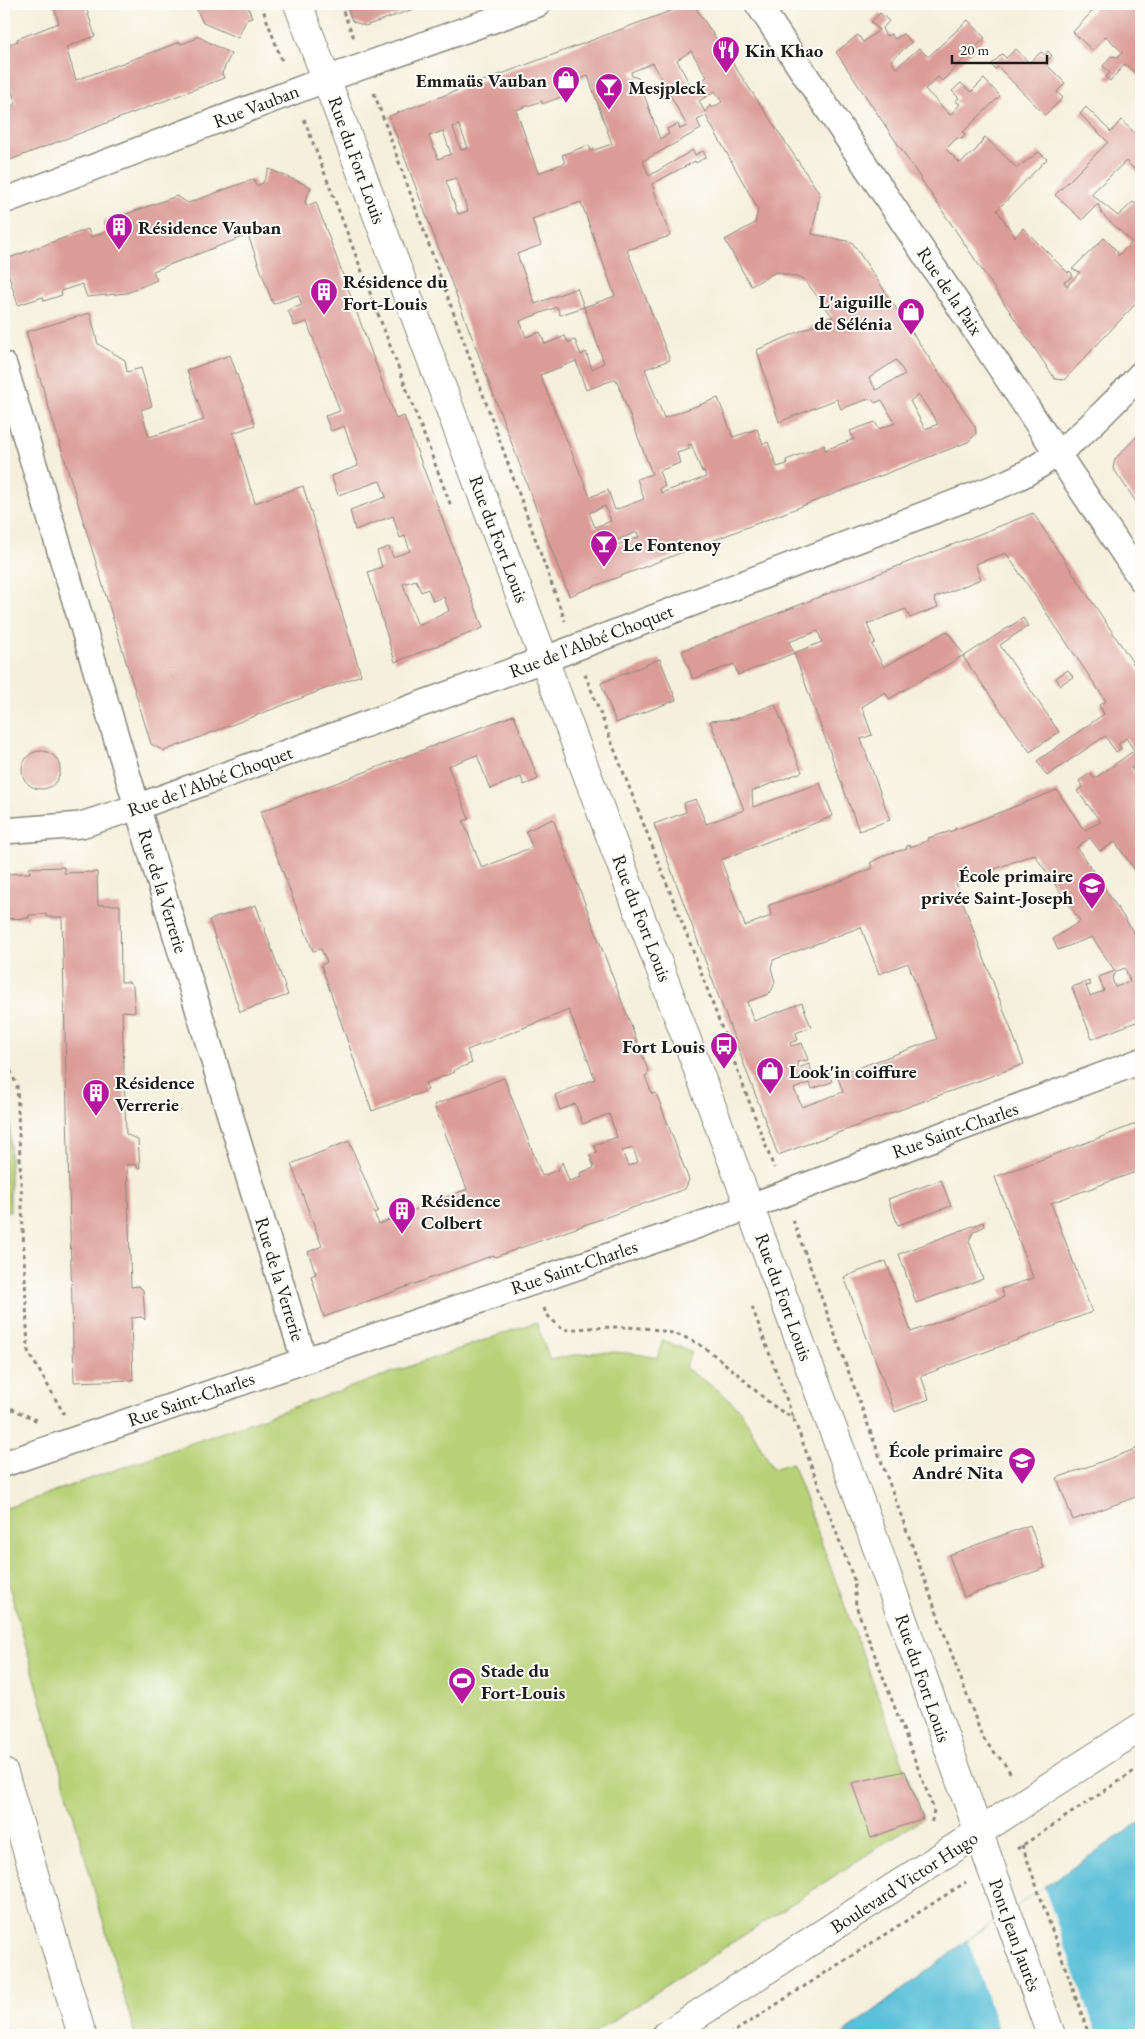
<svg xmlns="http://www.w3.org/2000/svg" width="1145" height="2039" font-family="'EB Garamond',serif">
<rect width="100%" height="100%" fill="#fdfcf7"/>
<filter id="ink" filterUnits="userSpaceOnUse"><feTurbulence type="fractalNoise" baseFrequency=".02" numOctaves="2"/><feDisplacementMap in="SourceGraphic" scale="10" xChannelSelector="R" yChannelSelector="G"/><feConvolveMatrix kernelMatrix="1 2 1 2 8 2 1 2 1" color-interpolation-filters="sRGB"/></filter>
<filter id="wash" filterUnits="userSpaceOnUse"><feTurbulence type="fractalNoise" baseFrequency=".0096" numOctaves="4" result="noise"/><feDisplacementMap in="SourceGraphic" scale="20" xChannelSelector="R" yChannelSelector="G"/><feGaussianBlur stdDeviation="1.12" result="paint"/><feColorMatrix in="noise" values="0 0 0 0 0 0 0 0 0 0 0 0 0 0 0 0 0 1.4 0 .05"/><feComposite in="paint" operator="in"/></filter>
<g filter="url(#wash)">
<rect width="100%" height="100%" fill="#f5efdc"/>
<path fill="#b8d278" stroke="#6a774a" d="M4 1091H10V1211H4Z
M536 1322 550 1360C587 1351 620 1349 657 1358L663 1340 691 1352 685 1368 721 1392 741 1411 773 1469 792 1463 923 1818 591 2035H135L4 1568V1509Z"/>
<path fill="#5bc0d9" stroke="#3c6e7a" d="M1141 1821V2035H842L980 1931Z"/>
<path fill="#f5efdc" d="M1044 1887 1097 2035H1000L968 1940Z"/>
<g id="blocks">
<path fill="#db9c97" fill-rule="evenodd" d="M53 4H85L95 36 66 47 76 80 180 42 181 44 195 39 197 36 231 54 222 73 224 78 5 162 4 109 16 104 4 69V46L18 41 17 39 59 23Z
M194 4H247L252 18 246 20 238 38 203 23Z
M346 4H428L365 26 352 21Z
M689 4H693L820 194 812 234 852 242 975 427 976 434 968 442 569 596 389 116ZM691 51 707 77 691 87 677 60ZM653 63 687 126 680 129 678 124 667 129 669 134 660 139 638 78 632 76 631 72ZM588 76 612 144 591 151 589 145 562 155 565 163 538 173 516 110 542 101V104L564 96 562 89 564 85ZM715 91 722 102 712 108 710 105 705 112 699 101ZM706 116 758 209 755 223 725 240 751 286 776 272 804 279 833 317 757 350 779 422 837 399 841 409 871 398 875 403 882 400 895 423 879 429 875 422 850 431 854 439 825 450 824 445 786 460 787 464 777 467 768 442 763 444 757 429 733 437 718 398 664 418 645 369 670 360 627 250 670 236 652 184 695 161 696 163 706 157 703 151 695 155 693 150 649 176 643 161 701 129 697 120ZM459 125 468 148 461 150 453 127ZM443 131 451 154 438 159 429 136ZM456 178 468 211 458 214 446 181ZM581 202 615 296 584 307 604 363 592 369 586 352 581 355 575 340 568 342 565 336 545 344 540 332 526 337 520 321 557 307 560 315 584 307 577 288 535 304 517 254 541 245 532 219ZM896 360 905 374 876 390 869 378ZM576 361 586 390 616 379 652 474 637 479 644 499 615 510 608 490 590 497 540 375ZM919 395 938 424 925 429 910 401ZM691 444 702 472 704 471 706 477 661 493 660 488 665 486 659 471 680 463 677 453 690 449 688 445ZM605 506 611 521 595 527 589 513ZM637 532 639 537 617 545 609 553 605 545Z
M1099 4H1141V78L1125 64 1110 81 1105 77 1110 73 1103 66 1111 56 1118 57 1122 52 1106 36 1093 51 1073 32Z
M880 13 889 21 882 29 886 36 891 34 895 39 903 34 912 42 891 60 896 68 919 48 928 57 968 20 985 38 942 81 938 77 925 89 950 115 960 104 955 101 959 98 952 91 961 83 971 92 984 79 1000 96 963 132 965 135 962 139 957 138 946 149 960 163 976 150 985 137 1017 168 1039 152 1047 159 997 210 1015 237 1023 228 1068 273 1069 271 1072 273V277L1064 282 1067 286 1080 272 1072 269 1104 238 1117 251 1118 256 1132 242 1102 214 1098 204 1082 220 1055 195 1108 142 1080 114 1086 107 1111 132 1121 120 1141 139V176L1126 161 1091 194 1118 216 1133 202 1141 208V298L1064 380 1055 379 836 52 858 35 863 42 879 30 871 22Z
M1016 49 1029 63 1041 52 1045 55 1048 51 1052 56 1045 63 1065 83 1057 92 1063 98 1045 115 998 67 995 69 991 65 1002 54 1006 58Z
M269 169 311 187 305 201 307 206 316 202 396 419 404 416 483 628 395 662 368 572 382 567 377 551 389 547 393 557 410 551 405 536 400 538 393 516 355 530 350 510 386 497 380 481 338 495 331 476 358 466 344 426 331 431 325 416 340 411 307 322 294 326 288 310 302 305 298 295 273 304 248 235 153 271 157 280 127 293 87 297 82 284 61 291 62 295 44 301 43 297 18 305 4 260 88 229 91 237 108 231 104 222 177 196 188 203 254 179 256 186 263 183ZM416 580 421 592 428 589 433 601 444 597 449 611 418 626 403 584Z
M90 313 98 344 125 360 127 372 141 368 152 406 141 410 149 437 204 420 187 370 230 355 255 425 233 433 255 503 303 486 361 675 164 751 151 744 26 332Z
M1141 432V509L1113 468 1115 459Z
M1033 513 1141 675V761L1126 738 1118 744 1121 748 1116 752 1105 736 1047 776 1037 761 1104 714 1099 705 1106 701 1006 553 975 564 981 579 934 598 938 607 910 618 906 609 867 624 875 643 872 645 884 667 947 631 964 655 889 699 885 692 862 707 872 735 861 739 890 820 859 831 794 653 822 642 818 631 789 642 794 653 738 675 734 664 693 679 682 651Z
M1023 618 1028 626 1000 645 1059 732 1030 752 963 657Z
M660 659 676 700 616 723 601 683Z
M1068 670 1073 677 1060 685 1056 678Z
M775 704 802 772 752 791 753 807 820 783 833 816 721 860 745 926 771 916 769 905 844 880 873 868 870 863 887 854 907 849 906 847 909 845 910 847 929 840 928 838 955 830V828L957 829 1057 790 1084 830 1101 822 1077 791 1083 787 1079 781 1090 773 1094 779 1132 752 1140 763 1131 768 1141 784V866L1135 870 1115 842 1100 851 1090 838 1077 847 1141 943V966L1139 969 1141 978V1020L1092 1039 1072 987 1089 981 1091 985 1086 986 1090 996 1104 991 1099 977 1115 971 1092 937 1058 950 1053 939 1080 921 1034 854 956 884 1024 1064 778 1155 654 824 686 812 684 803 696 799 706 824 744 810 710 721 735 719ZM861 927 879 974 908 963 937 1039 855 1069 836 1072 843 1092 802 1107 794 1089 809 1083 812 1089 832 1082 829 1073 814 1076 809 1064 798 1068 797 1062 808 1060 802 1043 791 1046 790 1043 798 1040 796 1033 811 1027 802 1003 754 1021 747 1002 768 994 772 990 775 982 771 968 773 960ZM1125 968 1130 982 1115 987 1112 978 1117 971Z
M514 715 538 779 524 785 521 777 490 789 477 755 448 766 469 819 463 821 482 868 532 847 526 831 553 819 649 1073 645 1076 652 1094 656 1093 689 1180 685 1189 495 1257 494 1255 324 1317 311 1276 316 1274 308 1252 322 1246 291 1164 349 1141 378 1211 374 1213 379 1224 467 1189 434 1105 504 1078 542 1176 558 1170 562 1162 569 1181 581 1177 580 1173 594 1168 590 1155 597 1152 594 1145 617 1137 609 1114 583 1124 575 1104 560 1110 555 1095 595 1079 569 1010 467 1050 472 1063 454 1070 455 1072 425 1083 428 1090 372 1111 321 965 327 962 321 949 313 951 260 812ZM633 1148 638 1162 628 1166 622 1151Z
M22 770a19 19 0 1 1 38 0a19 19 0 1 1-38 0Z
M64 867V873L97 872 98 905H120L121 982H129L133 986 135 1012 122 1011 126 1134 138 1140 140 1168H137V1165L127 1164 131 1287 139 1286 143 1290 145 1320 142 1317 131 1318 133 1380 74 1382 62 917H47L46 914 29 915V918L4 919V874L30 873 29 868Z
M256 905 288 995 240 1012 209 920Z
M1141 1122V1170L1051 1203 1092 1312 921 1376 929 1399 895 1412 844 1277 886 1261 911 1332 1004 1297 1001 1289 1033 1278 995 1177Z
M941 1180 951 1206 898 1225 888 1199Z
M983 1222 984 1227 974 1231 969 1241 983 1279 916 1303 899 1254Z
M1141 1447V1495L1073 1520 1057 1478Z
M1030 1525 1045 1568 964 1597 949 1555Z
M905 1771 923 1818 871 1838 852 1783Z"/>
</g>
</g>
<g filter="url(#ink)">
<use href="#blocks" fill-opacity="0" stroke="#88867c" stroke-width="1"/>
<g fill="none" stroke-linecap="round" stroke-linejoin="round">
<defs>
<path id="minor" d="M758 4 1141 579
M4 201 327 79 538 4
M4 365 304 1360
M4 831 81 825 137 807 559 654 1004 484C1062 459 1098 419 1141 374
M4 1464 719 1218 1141 1061"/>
<path id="tertiary" d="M298 4 870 1528 1051 2035
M4 1773 82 2035"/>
<path id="secondary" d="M666 2035 1141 1727"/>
</defs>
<use href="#minor" stroke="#88867c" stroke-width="28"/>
<use href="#tertiary" stroke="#88867c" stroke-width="30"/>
<use href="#secondary" stroke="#88867c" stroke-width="30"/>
<path stroke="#88867c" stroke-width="3" stroke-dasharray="4 4" stroke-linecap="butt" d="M261 4 283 64
M340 4 354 38
M374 93 565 621
M304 119 451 506
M585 674 690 943 774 1168
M4 1056 17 1086 28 1351 64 1414
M793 1220 980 1731C987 1749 1004 1758 1011 1775
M752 1307 854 1580 856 1606 934 1810 931 1825
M544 1308 546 1314 563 1330C602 1327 647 1323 684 1337 703 1344 719 1359 734 1371 753 1387 771 1408 794 1418
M4 1405 38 1421
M1022 1845 1089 2035
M1017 1849 1139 1768
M729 2035 966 1882"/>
<use href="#minor" stroke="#fff" stroke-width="25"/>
<use href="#tertiary" stroke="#fff" stroke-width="28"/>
<use href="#secondary" stroke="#fff" stroke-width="28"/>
</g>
</g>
<defs>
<symbol id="restaurant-pin" viewBox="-11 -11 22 30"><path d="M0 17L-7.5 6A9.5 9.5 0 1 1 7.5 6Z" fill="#b5179e" stroke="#fdfcf7"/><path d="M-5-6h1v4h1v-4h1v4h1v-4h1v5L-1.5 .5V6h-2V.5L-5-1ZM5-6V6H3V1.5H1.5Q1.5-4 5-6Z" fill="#fff"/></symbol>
<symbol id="shop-pin" viewBox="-11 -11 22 30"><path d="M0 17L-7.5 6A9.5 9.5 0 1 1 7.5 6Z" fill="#b5179e" stroke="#fdfcf7"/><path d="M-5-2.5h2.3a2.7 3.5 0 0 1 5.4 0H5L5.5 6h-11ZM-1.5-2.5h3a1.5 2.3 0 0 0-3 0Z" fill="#fff"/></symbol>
<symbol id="bar-pin" viewBox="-11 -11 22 30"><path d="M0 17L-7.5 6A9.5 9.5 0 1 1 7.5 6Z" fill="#b5179e" stroke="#fdfcf7"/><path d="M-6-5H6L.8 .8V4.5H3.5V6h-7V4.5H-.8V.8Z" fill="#fff"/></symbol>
<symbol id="building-pin" viewBox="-11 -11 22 30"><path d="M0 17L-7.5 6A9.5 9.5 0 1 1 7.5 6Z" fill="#b5179e" stroke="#fdfcf7"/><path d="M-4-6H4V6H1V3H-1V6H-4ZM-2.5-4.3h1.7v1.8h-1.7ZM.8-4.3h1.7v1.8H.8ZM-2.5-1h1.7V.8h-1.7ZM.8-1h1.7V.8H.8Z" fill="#fff"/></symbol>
<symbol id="school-pin" viewBox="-11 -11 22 30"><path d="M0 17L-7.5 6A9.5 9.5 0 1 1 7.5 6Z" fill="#b5179e" stroke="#fdfcf7"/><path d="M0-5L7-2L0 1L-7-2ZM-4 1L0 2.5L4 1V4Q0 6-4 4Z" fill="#fff"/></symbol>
<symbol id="bus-pin" viewBox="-11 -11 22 30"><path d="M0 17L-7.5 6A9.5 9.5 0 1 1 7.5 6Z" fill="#b5179e" stroke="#fdfcf7"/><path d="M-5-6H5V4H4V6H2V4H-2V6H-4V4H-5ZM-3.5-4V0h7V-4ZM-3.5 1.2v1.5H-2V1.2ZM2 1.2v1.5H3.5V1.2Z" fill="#fff"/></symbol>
<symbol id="stadium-pin" viewBox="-11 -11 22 30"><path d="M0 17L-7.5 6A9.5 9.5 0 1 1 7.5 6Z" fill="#b5179e" stroke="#fdfcf7"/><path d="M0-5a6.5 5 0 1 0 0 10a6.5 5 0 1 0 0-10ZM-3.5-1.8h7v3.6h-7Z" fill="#fff"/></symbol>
</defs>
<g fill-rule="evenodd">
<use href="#restaurant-pin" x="710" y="34" width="32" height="43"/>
<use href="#shop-pin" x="550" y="64" width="32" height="43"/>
<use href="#bar-pin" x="593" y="71" width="32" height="43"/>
<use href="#building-pin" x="103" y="211" width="32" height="43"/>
<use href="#building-pin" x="308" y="276" width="32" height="43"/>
<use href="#shop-pin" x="895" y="296" width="32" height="43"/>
<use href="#bar-pin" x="588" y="528" width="32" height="43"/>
<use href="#school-pin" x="1076" y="870" width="32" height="43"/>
<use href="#bus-pin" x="708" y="1030" width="32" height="43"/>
<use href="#shop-pin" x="754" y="1055" width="32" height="43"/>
<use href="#building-pin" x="80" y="1077" width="32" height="43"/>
<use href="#building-pin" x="386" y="1195" width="32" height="43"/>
<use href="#school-pin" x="1006" y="1445" width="32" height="43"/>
<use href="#stadium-pin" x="446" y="1665" width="32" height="43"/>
</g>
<g text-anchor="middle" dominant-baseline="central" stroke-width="4" stroke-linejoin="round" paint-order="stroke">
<g font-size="19" font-weight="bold" fill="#1c1c1c" stroke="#fdfcf7" text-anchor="start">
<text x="745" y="50">Kin Khao</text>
<text x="547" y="80" text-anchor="end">Emmaüs Vauban</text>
<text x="628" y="87">Mesjpleck</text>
<text x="138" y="227">Résidence Vauban</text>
<text x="343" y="281">Résidence du<tspan x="343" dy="22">Fort-Louis</tspan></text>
<text x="892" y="301" text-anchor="end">L'aiguille<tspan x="892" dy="22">de Sélénia</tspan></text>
<text x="623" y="544">Le Fontenoy</text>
<text x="1073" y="875" text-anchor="end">École primaire<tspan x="1073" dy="22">privée Saint-Joseph</tspan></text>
<text x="705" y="1046" text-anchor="end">Fort Louis</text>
<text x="789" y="1071">Look'in coiffure</text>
<text x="115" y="1082">Résidence<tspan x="115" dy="22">Verrerie</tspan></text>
<text x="421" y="1200">Résidence<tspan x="421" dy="22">Colbert</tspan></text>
<text x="1003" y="1450" text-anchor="end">École primaire<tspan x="1003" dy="22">André Nita</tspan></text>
<text x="481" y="1670">Stade du<tspan x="481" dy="22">Fort-Louis</tspan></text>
</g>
<g font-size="19" fill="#1c1c1c" stroke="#fdfcf7">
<text transform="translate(256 106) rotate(-21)">Rue Vauban</text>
<text transform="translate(357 160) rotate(70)">Rue du Fort Louis</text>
<text transform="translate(950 291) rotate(56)">Rue de la Paix</text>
<text transform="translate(499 539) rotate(69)">Rue du Fort Louis</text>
<text transform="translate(591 641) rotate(-21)">Rue de l'Abbé Choquet</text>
<text transform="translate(210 781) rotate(-20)">Rue de l'Abbé Choquet</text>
<text transform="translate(163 891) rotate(73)">Rue de la Verrerie</text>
<text transform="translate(642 918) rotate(69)">Rue du Fort Louis</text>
<text transform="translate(955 1130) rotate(-20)">Rue Saint-Charles</text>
<text transform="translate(574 1267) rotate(-19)">Rue Saint-Charles</text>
<text transform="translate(280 1279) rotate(73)">Rue de la Verrerie</text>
<text transform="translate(784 1297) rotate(70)">Rue du Fort Louis</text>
<text transform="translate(191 1399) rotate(-19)">Rue Saint-Charles</text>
<text transform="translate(923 1678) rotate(71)">Rue du Fort Louis</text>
<text transform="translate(904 1882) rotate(-33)">Boulevard Victor Hugo</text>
<text transform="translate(1015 1935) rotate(70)">Pont Jean Jaurès</text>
</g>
</g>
<rect width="1145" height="2039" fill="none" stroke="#fdfcf7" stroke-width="20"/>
<path d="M952 55v8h95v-8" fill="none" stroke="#1c1c1c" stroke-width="2.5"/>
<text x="960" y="55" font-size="15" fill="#1c1c1c" stroke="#fdfcf7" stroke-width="4" paint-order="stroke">20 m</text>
</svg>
